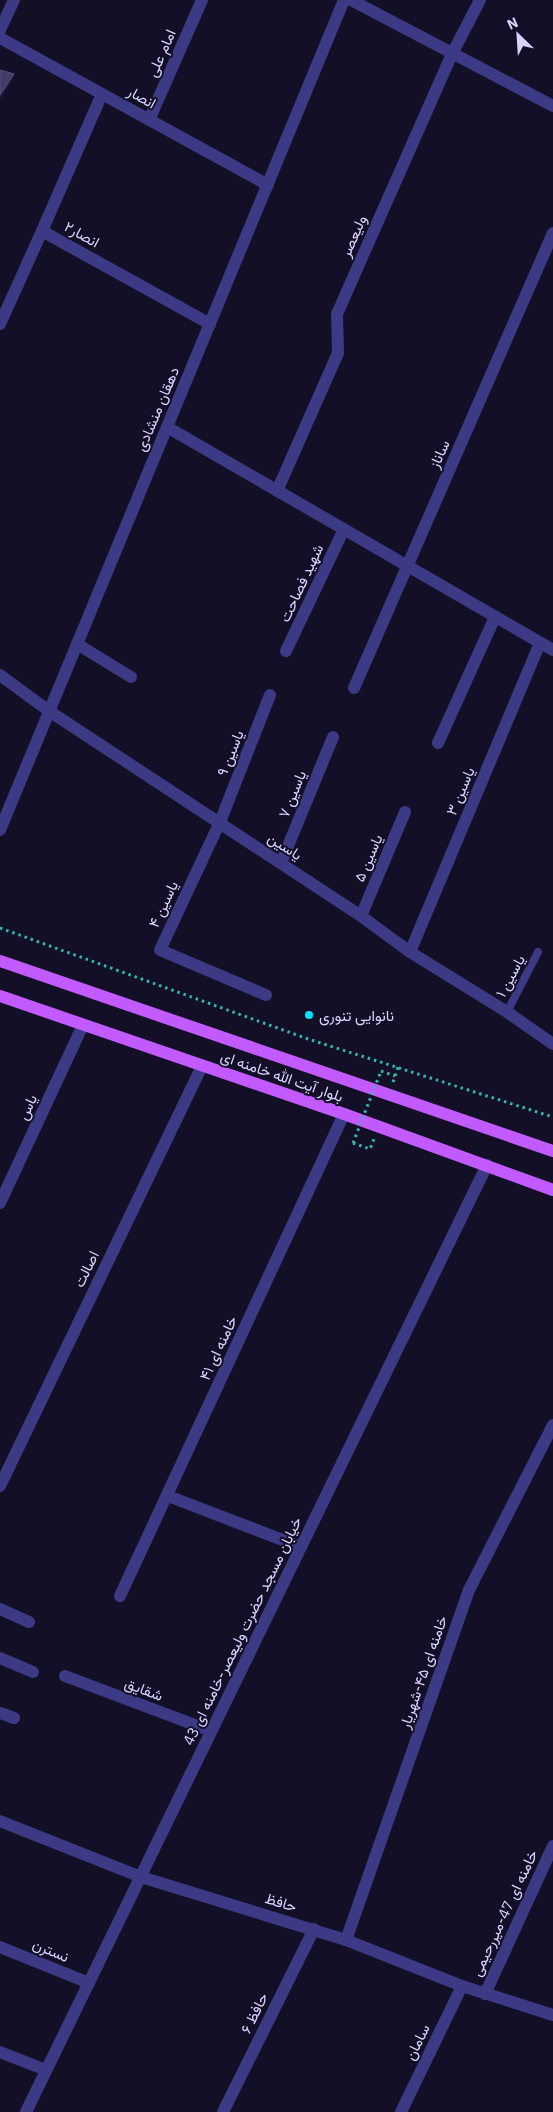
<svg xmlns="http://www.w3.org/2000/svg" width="553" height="2112" font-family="'IBM Plex Sans',Vazirmatn,sans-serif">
<rect width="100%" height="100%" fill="#130f26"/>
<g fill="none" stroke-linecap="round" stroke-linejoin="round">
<path stroke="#2fb8b0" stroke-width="3" stroke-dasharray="2.5 4" stroke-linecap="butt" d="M0 928 308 1039 553 1117
M381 1071 395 1076
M393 1082 398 1067
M353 1143 370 1149 374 1139"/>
<path stroke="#3d3a85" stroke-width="8" d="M507 1012 538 952"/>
<path stroke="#3d3a85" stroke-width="12" d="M351 0 553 106
M0 30 14 0
M0 38 268 185
M102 94 42 231 210 324
M149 120 202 0
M0 324 42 231
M167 427 553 650
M277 491 338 353 337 314 452 54 480 0
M77 644 131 677
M286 651 344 529
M0 675 49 711 361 916 410 952 507 1012 553 1044
M354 688 553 233
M438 743 495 617
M281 863 333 737
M361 916 405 812
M410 952 540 643
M266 995 160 950 220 822 270 695
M0 1203 83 1025
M0 1486 202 1066
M168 1496 301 1547
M120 1596 344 1114
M0 1609 29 1622
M0 1658 33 1672
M65 1676 211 1731
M0 1713 14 1718
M346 1940 469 1590 553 1425
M0 1947 89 1983
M485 1994 553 1846
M0 2052 46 2070
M223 2112 314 1929
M401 2112 462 1986"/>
<path stroke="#3d3a85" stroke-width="12" d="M0 830 344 0
M0 1821 141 1877 346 1940 462 1986 553 2015
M26 2112 487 1165"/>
<path stroke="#c25bff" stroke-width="12" d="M0 961 553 1151
M0 996 344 1114 553 1190"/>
<path stroke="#2fb8b0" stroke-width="3" stroke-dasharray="2.5 4" stroke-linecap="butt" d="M353 1143 381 1071"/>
</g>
<path fill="#1d163a" d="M14 74 10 85 0 100V95Z"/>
<path fill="#433a66" stroke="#5a527e" d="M0 70 14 74 0 95Z"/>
<circle fill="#00e5ff" stroke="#130f26" stroke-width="2" cx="309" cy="1015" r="5"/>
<g text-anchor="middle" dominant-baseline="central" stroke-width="4" stroke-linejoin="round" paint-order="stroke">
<g font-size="15" fill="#d9d4ff" stroke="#130f26">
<text transform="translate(161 53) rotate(-66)">امام علی</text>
<text transform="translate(142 97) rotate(29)">انصار</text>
<text transform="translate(82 234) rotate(29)">انصار۲</text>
<text transform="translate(353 236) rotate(-66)">ولیعصر</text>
<text transform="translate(157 409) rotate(-67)">دهقان منشادی</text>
<text transform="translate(439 454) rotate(-66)">ساناز</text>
<text transform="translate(301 583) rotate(-65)">شهید فصاحت</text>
<text transform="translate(230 753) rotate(-68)">یاسین ۹</text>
<text transform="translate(460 791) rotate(-67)">یاسین ۳</text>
<text transform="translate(292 794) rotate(-68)">یاسین ۷</text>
<text transform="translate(285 846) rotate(33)">یاسین</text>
<text transform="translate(368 858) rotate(-67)">یاسین ۵</text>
<text transform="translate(163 904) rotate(-65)">یاسین ۴</text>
<text transform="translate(510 976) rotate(-62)">یاسین ۱</text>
<text transform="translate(282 1076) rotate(19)">بلوار آیت الله خامنه ای</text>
<text transform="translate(27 1107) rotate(-65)">یاس</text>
<text transform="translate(86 1269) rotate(-64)">اصالت</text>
<text transform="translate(218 1348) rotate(-65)">خامنه ای ۴۱</text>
<text transform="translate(242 1631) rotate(-64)">خیابان مسجد حضرت ولیعصر-خامنه ای 43</text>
<text transform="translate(423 1672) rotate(-71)">خامنه ای ۴۵-شهریار</text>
<text transform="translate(144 1689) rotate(21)">شقایق</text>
<text transform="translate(281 1902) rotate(17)">حافظ</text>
<text transform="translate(504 1913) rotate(-65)">خامنه ای 47-میررحیمی</text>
<text transform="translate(51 1950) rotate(23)">نسترن</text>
<text transform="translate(254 2013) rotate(-64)">حافظ ۶</text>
<text transform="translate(417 2042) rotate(-64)">سامان</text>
</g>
<g font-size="15" fill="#d9d4ff" stroke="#130f26" text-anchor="start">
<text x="319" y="1015">نانوایی تنوری</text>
</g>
</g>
<g transform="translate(518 35) rotate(335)" stroke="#130f26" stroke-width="4" paint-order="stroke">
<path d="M0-4L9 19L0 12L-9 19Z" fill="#d9d4ff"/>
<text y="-8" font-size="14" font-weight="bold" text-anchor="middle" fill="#d9d4ff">N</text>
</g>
</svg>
